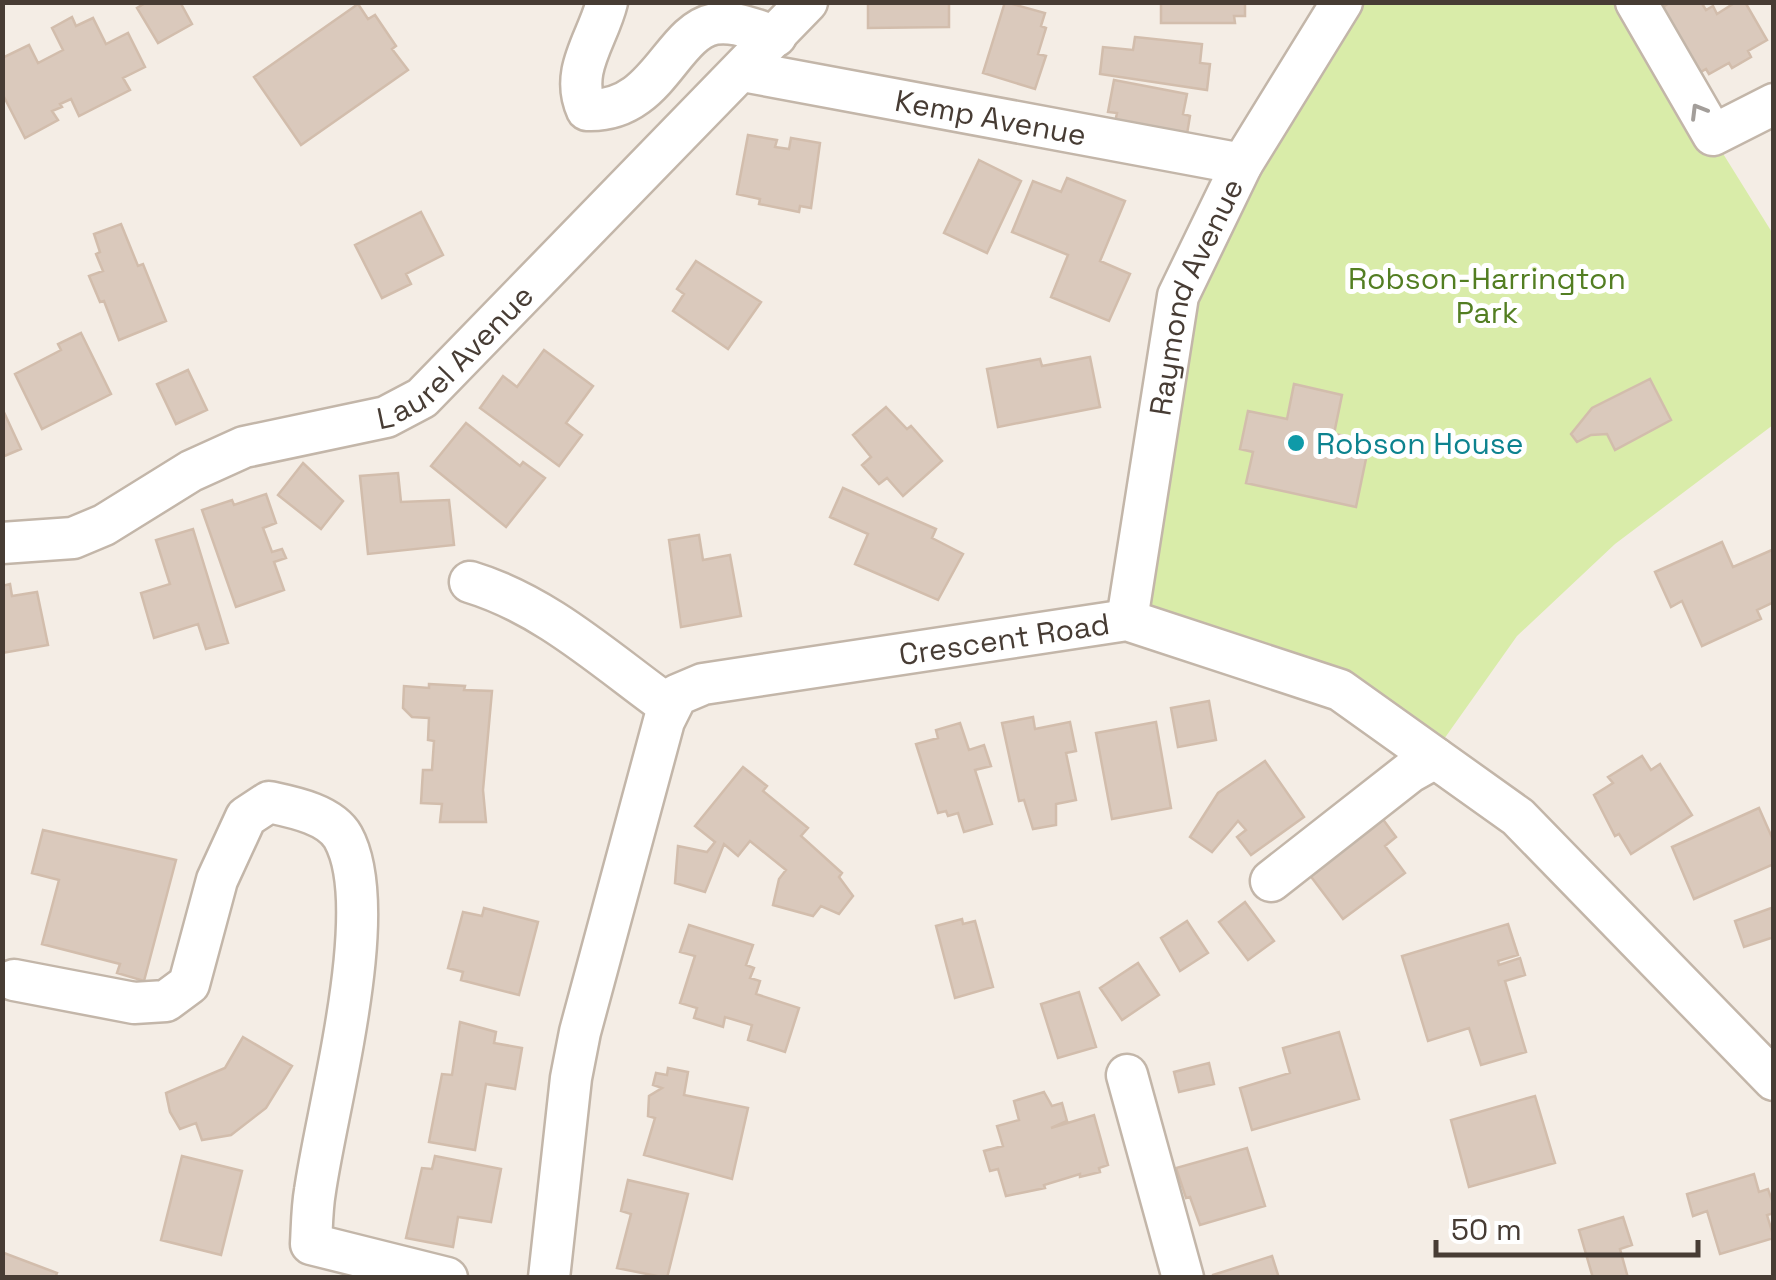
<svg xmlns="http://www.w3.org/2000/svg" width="1776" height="1280" font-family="'Space Grotesk',sans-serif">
<rect width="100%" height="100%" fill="#f4ede5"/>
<path fill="#d9eca9" d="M1342 3H1636L1694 107 1773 234V425L1615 544 1517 636 1432 756 1340 690 1127 620 1178 296Z"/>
<path fill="#dac9bc" stroke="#d2bdac" stroke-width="2.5" d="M147 2H180L192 24 158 43 137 8Z
M868 2H949V27L868 28Z
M1005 2 1045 13 1041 26 1046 28 1038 54 1046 56 1035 89 983 73Z
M1161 2H1245V16H1234L1235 23H1161Z
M1670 2H1701L1706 10 1713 6 1717 14 1736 2H1745L1767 40 1748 51 1751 57 1732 68 1729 63 1709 74 1706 69 1694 76 1657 12Z
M358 4 368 19 375 15 396 46 392 49 408 70 301 145 254 77Z
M72 17 76 26 93 18 106 44 128 33 145 67 123 78 130 90 79 116 71 99 60 104 62 107 52 111 58 120 25 138 2 93V58L29 45 38 63 63 50 52 28Z
M1135 37 1202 44 1200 63 1210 64 1207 90 1100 74 1103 47 1133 50Z
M1114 80 1187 94 1183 114 1190 116 1185 146 1113 132 1117 113 1108 112Z
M748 135 777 140 775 147 789 149 791 138 820 143 811 208 800 206 799 212 759 204 760 199 737 194Z
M979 160 1021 181 987 253 944 233Z
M1067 178 1125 201 1100 261 1130 274 1109 321 1051 297 1068 255 1012 232 1033 181 1061 192Z
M421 212 443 255 406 274 411 284 382 298 355 245Z
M121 224 138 266 143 264 166 321 119 340 104 301 100 302 89 276 103 271 96 254 100 252 94 234Z
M696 261 761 302 728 349 673 311 684 294 677 289Z
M81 333 111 394 42 429 15 374 61 350 58 344Z
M544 350 593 386 566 423 582 435 559 466 480 408 503 376 517 387Z
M1090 357 1100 407 998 427 987 369 1040 359 1042 366Z
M188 370 207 410 176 424 157 384Z
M1650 379 1671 420 1615 450 1607 434 1591 435 1577 442 1571 434 1592 408Z
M1294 384 1342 395 1334 434 1351 437 1348 450 1367 454 1356 507 1246 483 1253 452 1240 449 1248 411 1287 419Z
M886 407 907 429 911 426 942 461 903 496 887 478 879 484 862 465 871 457 853 435Z
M2 408 21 449 2 457Z
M466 423 520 466 523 462 545 478 506 527 431 466Z
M303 463 343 501 321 529 278 495Z
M398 473 401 502 449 500 454 545 368 554 360 476Z
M843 488 936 529 932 538 963 554 938 600 855 564 868 534 830 517Z
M266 494 276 523 263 528 272 552 282 549 286 558 274 562 284 590 236 607 202 510 232 500 234 505Z
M193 529 228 643 206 649 198 624 154 638 141 593 170 584 156 540Z
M699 535 703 560 730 555 741 616 681 627 669 540Z
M1722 542 1733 567 1772 550 1774 602 1757 610 1761 619 1702 646 1682 601 1671 607 1655 572Z
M10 584 12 596 37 592 48 645 2 653V586Z
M429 684 465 686 464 690 492 691 483 790 486 822H440L442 804 421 803 423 770H432L434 741 428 740 429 718 412 717 403 708 404 686 429 688Z
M1209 701 1216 740 1178 747 1171 708Z
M1033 717 1035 729 1070 722 1076 751 1066 753 1076 800 1056 804V825L1033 829 1024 800 1019 801 1002 723Z
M1156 722 1171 808 1112 819 1096 733Z
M960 723 969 750 984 745 991 766 975 770 992 824 964 832 958 813 948 816 946 811 938 813 916 744 938 738 936 730Z
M1642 756 1651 770 1660 764 1692 815 1631 854 1619 834 1615 836 1594 795 1613 783 1608 777Z
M1265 761 1304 817 1251 855 1237 837 1246 830 1238 821 1212 852 1190 837 1218 793Z
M743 767 767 786 763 791 808 828 801 836 842 873 839 877 853 896 839 914 821 906 813 916 773 905 779 879 786 870 750 841 738 856 724 844 705 892 675 883 678 846 707 852 715 842 695 826Z
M1759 808 1774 842V864L1694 899 1672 847Z
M1379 814 1396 837 1385 846 1405 873 1343 919 1303 866Z
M43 830 176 860 144 981 117 973 120 964 42 944 59 880 32 873Z
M1245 902 1274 941 1248 960 1219 922Z
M1774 907V937L1744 947 1735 921Z
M484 908 538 922 519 995 461 980 463 972 448 968 463 912 482 916Z
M962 919 963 924 975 921 993 987 955 998 936 926Z
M1187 921 1208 953 1180 971 1161 938Z
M1508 924 1518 955 1498 961 1499 965 1520 958 1525 975 1505 981 1526 1052 1481 1065 1469 1028 1428 1041 1402 956Z
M689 925 753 945 746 965 754 968 750 978 760 981 756 994 799 1008 785 1052 748 1040 752 1025 725 1017 723 1027 694 1018 697 1008 680 1003 695 956 680 952Z
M1138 963 1159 995 1122 1020 1100 988Z
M1079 992 1096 1047 1058 1058 1041 1004Z
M460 1022 496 1032 494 1043 522 1048 515 1089 486 1084 475 1150 429 1142 442 1074 452 1075Z
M1339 1032 1359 1099 1252 1130 1240 1088 1290 1073 1283 1048Z
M243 1037 292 1066 266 1108 231 1135 202 1140 196 1123 180 1129 170 1112 166 1093 225 1068Z
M1209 1063 1214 1084 1179 1092 1174 1072Z
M668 1068 688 1072 684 1095 748 1108 732 1179 644 1155 655 1118 648 1116 649 1096 662 1088 653 1085 656 1073 667 1075Z
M1044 1092 1052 1106 1062 1103 1067 1121 1051 1128 1094 1115 1108 1165 1099 1168 1100 1172 1080 1177V1174L1044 1185 1045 1188 1006 1196 998 1169 990 1171 984 1151 1003 1146 997 1126 1019 1120 1014 1101Z
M1535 1096 1555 1163 1469 1187 1451 1120Z
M1247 1148 1265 1206 1200 1225 1190 1197 1186 1198 1176 1168Z
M182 1156 242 1171 221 1255 161 1240Z
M435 1156 501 1169 491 1222 458 1217 453 1247 406 1238 422 1168 432 1169Z
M1754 1174 1759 1192 1768 1189 1774 1206V1213L1767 1215 1774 1238 1720 1254 1707 1211 1693 1216 1687 1194Z
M628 1180 688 1194 667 1278 617 1268 631 1214 621 1211Z
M1623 1217 1632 1245 1620 1249 1628 1278H1593L1579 1230Z
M4 1253 57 1273 55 1278H2Z
M1272 1256 1279 1278H1213V1275Z"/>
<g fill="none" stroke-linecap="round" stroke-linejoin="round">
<defs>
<g id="minor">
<path d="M607 2C598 39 569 71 587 110 658 113 670 33 714 24 734 20 757 31 776 36"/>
<path d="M1636 2 1713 135 1774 104"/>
<path id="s1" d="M743 71 1242 164"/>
<path id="s2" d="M2 543 73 538 104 525 191 471 244 447 386 417 422 398 807 2"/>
<path d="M470 582C546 605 605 660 669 706"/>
<path id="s3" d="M1127 620 1178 296 1242 164 1342 2"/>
<path d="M1271 881 1410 772 1435 758"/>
<path d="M14 980 134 1003 166 1001 189 984 217 880 246 817 269 802C292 807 330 814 343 837 383 909 327 1106 315 1191 312 1208 312 1226 311 1244L447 1278"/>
<path d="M1127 1075 1183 1278"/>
<path id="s4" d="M549 1278 571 1078 580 1032 664 721 677 695 703 684 1127 620 1340 690 1518 817 1774 1080"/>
</g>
</defs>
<use href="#minor" stroke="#c3b6a9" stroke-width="45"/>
<use href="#minor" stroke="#fff" stroke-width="40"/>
</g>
<defs><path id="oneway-chevron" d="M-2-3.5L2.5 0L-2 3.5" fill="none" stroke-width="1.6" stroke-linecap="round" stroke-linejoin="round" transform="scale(2.5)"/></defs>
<use stroke="#a39e9a" href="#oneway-chevron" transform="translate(1698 111) rotate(-121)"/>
<circle fill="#0f9aa8" stroke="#fff" stroke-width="4" cx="1296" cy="443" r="10"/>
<g text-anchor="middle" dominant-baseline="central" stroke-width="10" stroke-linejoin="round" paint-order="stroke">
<g font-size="30" fill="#473c34" stroke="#fff">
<text stroke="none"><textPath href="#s1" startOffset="252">Kemp Avenue</textPath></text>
<text stroke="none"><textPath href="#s3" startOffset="332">Raymond Avenue</textPath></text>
<text stroke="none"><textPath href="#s2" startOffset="502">Laurel Avenue</textPath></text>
<text stroke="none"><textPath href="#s4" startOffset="932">Crescent Road</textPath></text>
</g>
<g font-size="30" fill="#537e22" stroke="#fff">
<text x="1487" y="278">Robson-Harrington<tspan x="1487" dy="34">Park</tspan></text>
</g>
<g font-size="30" fill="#0d838f" stroke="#fff" text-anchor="start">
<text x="1316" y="443">Robson House</text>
</g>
</g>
<rect width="1776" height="1280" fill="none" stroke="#473c34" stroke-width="10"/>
<path d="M1436 1240v15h262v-15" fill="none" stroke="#473c34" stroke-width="5"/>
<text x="1451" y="1240" font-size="30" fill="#473c34" stroke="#ffffff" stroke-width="8" paint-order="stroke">50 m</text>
</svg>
